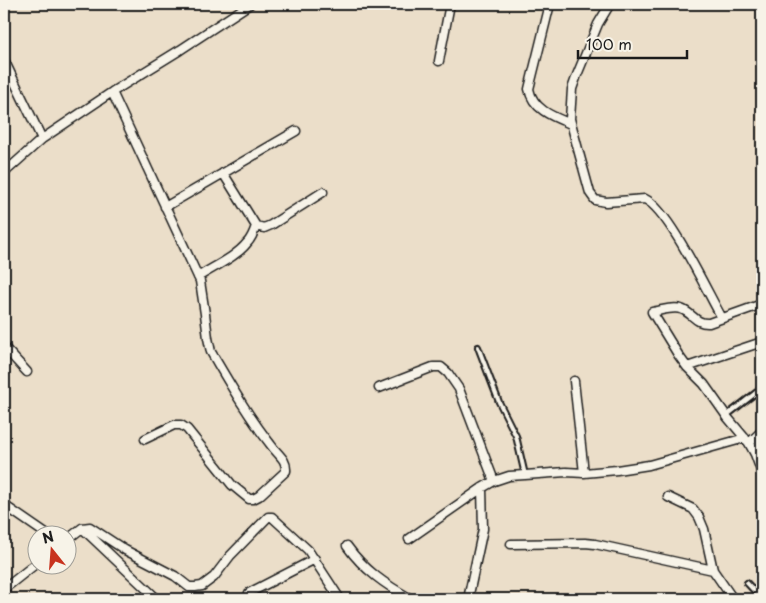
<svg xmlns="http://www.w3.org/2000/svg" width="766" height="603" font-family="'Playpen Sans',sans-serif">
<rect width="100%" height="100%" fill="#ebdec9"/>
<filter id="ink" filterUnits="userSpaceOnUse"><feTurbulence type="fractalNoise" baseFrequency=".02" numOctaves="2"/><feDisplacementMap in="SourceGraphic" scale="10" xChannelSelector="R" yChannelSelector="G"/><feConvolveMatrix kernelMatrix="1 2 1 2 8 2 1 2 1" color-interpolation-filters="sRGB"/></filter>
<g filter="url(#ink)">
<g fill="none" stroke-linecap="round" stroke-linejoin="round">
<defs>
<path id="service" d="M478 347 499 402 516 436 525 475
M726 416 762 388
M747 583 762 599"/>
<path id="minor" d="M550 4 529 89C533 110 554 117 571 124
M610 4 598 24 577 75 572 89 570 119 579 153 590 193 595 200 606 202 645 199C669 210 707 292 722 318
M4 60 42 139
M439 61 450 4
M112 92 200 281 205 314 208 338 211 352C230 384 248 416 271 445 277 454 287 459 286 471L259 496 253 499H249L232 485 187 429 181 425H174L145 439
M4 173 42 139 112 92 180 50 250 4
M223 173 256 226 264 228 271 225 323 192
M165 207 296 131
M198 277C213 267 236 257 247 243 252 238 254 232 256 226
M762 304 709 323C695 324 693 313 681 309 672 306 661 311 652 312L679 356 687 367 704 384 728 418 749 443 755 454 762 473
M4 347 27 372
M687 367 762 342
M574 381 584 473
M379 388 433 367H441L448 373 459 389 494 481 509 476 525 475 566 472 584 473 617 470 649 465 745 438
M749 443 762 431
M755 454 762 436
M668 497 693 509 699 517 704 529 713 570 733 599
M4 505 49 536
M82 528 157 599
M68 539 82 528 90 527 125 550 175 576 189 587H195L202 586 214 577 230 556 268 517H272L308 550 340 599
M409 539 482 488 494 481
M511 544 585 543 595 544 713 570
M347 546C364 570 386 585 411 599
M4 589 38 562
M249 593 315 559
M468 599 483 529 482 488"/>
</defs>
<use href="#service" stroke="#1c1c1c" stroke-width="8"/>
<use href="#minor" stroke="#1c1c1c" stroke-width="11"/>
<use href="#service" stroke="#f7f3e8" stroke-width="4"/>
<use href="#minor" stroke="#f7f3e8" stroke-width="8"/>
</g>
</g>
<rect width="766" height="603" fill="none" stroke="#f7f3e8" stroke-width="20"/>
<rect x="10" y="10" width="746" height="583" fill="none" stroke="#1c1c1c" stroke-width="2" filter="url(#ink)"/>
<g transform="translate(52 550) rotate(343)"><circle r="24" fill="#f7f3e8" stroke="#9f9d96"/>
<path d="M0-4L9 19L0 12L-9 19Z" fill="#c8321e"/>
<text y="-8" font-size="14" font-weight="bold" text-anchor="middle" fill="#1c1c1c">N</text>
</g>
<path d="M578 50v8h109v-8" fill="none" stroke="#1c1c1c" stroke-width="2.5"/>
<text x="586" y="50" font-size="15" fill="#1c1c1c" stroke="#f7f3e8" stroke-width="4" paint-order="stroke">100 m</text>
</svg>
